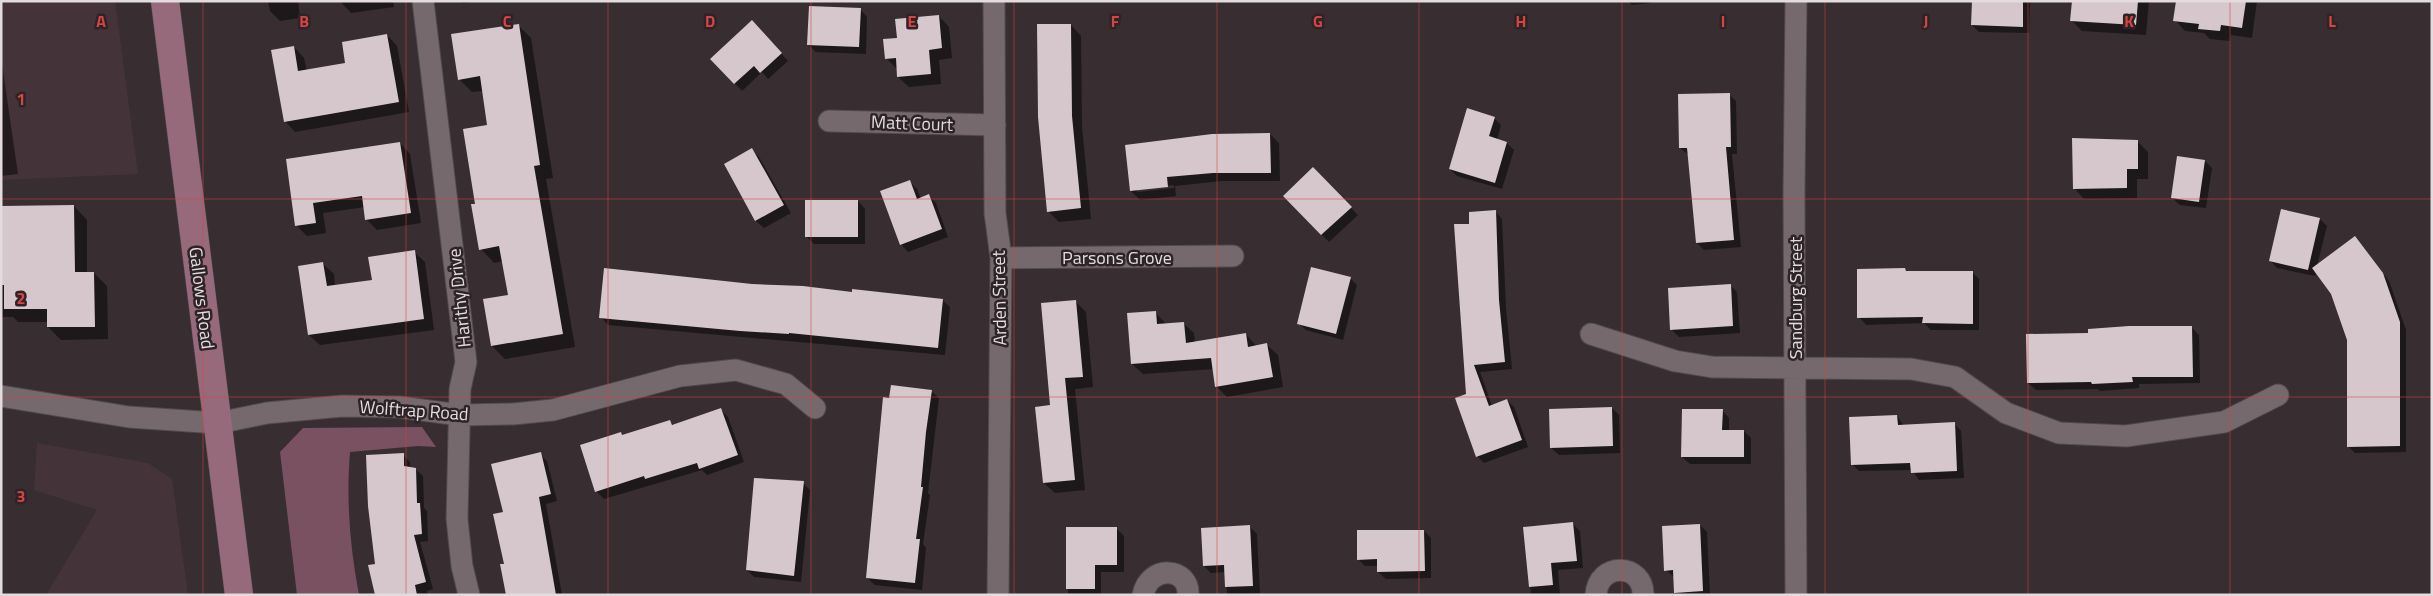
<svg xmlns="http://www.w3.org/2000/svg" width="2433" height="596" font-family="'Titillium Web',sans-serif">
<rect width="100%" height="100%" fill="#382d31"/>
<path fill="#45333a" d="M1 1H115L138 174 1 180Z
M37 443 148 463 172 479 188 595H46L97 510 34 490Z"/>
<path fill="#7a5160" d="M422 427 436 447 418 446 350 452C346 501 350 547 359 595H297L280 452 303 428Z"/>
<path fill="#0007" fill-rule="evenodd" d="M268 1H298L300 18 280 21 270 11Z
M340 1H393L394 7 351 13Z
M461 1H476L463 3Z
M1628 1H1650V3L1632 5Z
M1973 1H2030L2029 33 1979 32 1972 25Z
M2073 1H2149L2146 35 2082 31 2072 21Z
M2177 1H2257L2252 38 2231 35 2230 41 2210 39 2204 33 2185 31 2175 20Z
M860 9 867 17 866 54 816 52 808 45Z
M939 16 949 27 952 58 939 60 941 84 909 87 898 77 897 69 886 58 899 39Z
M518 25 531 38 553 178 546 179 575 347 505 359 492 346 509 296 503 261 494 263 481 249 476 205 489 126 483 91 472 92 459 79Z
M1071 25 1081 36 1082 127 1091 219 1059 222 1048 211Z
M759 29 788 61 768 79 762 72 742 91 712 59Z
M387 35 397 46 409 112 295 132 285 121 294 47 304 58 307 71 347 64Z
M1 57 18 174 1 176Z
M1729 94 1736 101 1737 154H1732L1741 247 1704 250 1697 243 1689 155 1680 148Z
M1494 118 1501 125 1497 140 1507 143 1514 150 1502 189 1457 176 1450 169Z
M1270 134 1279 143 1280 181H1222L1175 186 1176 196 1140 200 1131 191ZM1174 185V188L1137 192V189Z
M2137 141 2148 152V179H2137V198L2084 199 2074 188Z
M400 143 410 154 421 223 377 230 366 219 365 207 323 213 326 233 307 236 296 225 287 160Z
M752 150 759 157 791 213 764 228 756 221 725 165Z
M2205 161 2212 168 2206 208 2180 205 2172 198Z
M1313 169 1358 215 1329 242 1285 196Z
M910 182 917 189 921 199 929 196 936 203 948 237 908 252 901 244Z
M858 201 865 209V244H814L806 236Z
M74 206 87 220V273H94L107 286 108 339 61 340 48 327V322H18L13 317H1V207Z
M1495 211 1502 219 1506 308 1512 369 1480 372 1492 406 1507 400 1514 407 1528 447 1484 463 1477 456 1467 394 1470 225Z
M2320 219 2327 226 2317 266 2355 238 2389 281 2406 330V452L2355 453 2348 446V339L2332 294 2316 272 2315 276 2277 268 2270 260Z
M414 252 425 262 434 330 320 345 309 335 323 264 334 274 335 287 373 281Z
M1905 270 1908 272H1972L1979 279V330H1931L1924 323 1866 325 1859 317Z
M1350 278 1357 285 1343 340 1306 330 1298 323Z
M752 285 942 300 950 307 945 355 608 325 601 317Z
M1730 285 1737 292 1740 333 1679 337 1672 330 1669 289Z
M1076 302 1086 312 1093 387 1075 389 1085 490 1055 493 1044 483 1051 406Z
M1155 312 1166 324 1183 323 1194 333 1195 343 1246 334 1257 347 1267 345 1278 355 1283 387 1227 397 1216 386 1214 369 1143 374 1132 364Z
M2192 328 2199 335 2200 383 2139 384V388L2100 391 2098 389 2036 390 2028 383 2090 334Z
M931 391 939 398 928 493 930 495 923 544 926 548 922 590 875 585 867 578 890 399Z
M1612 408 1619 415 1620 453 1559 455 1551 448Z
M721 410 728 417 744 462 707 475 702 470 604 499 596 491 623 436 670 421 674 426Z
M1722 410 1729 418V431H1744L1751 438V464H1690L1682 457Z
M1897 416 1904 426 1954 423 1961 431 1964 478 1919 480 1912 470 1859 471 1852 464Z
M540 454 547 461 557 501 546 504 562 595H508L505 513Z
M403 455 410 462V468L415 469 423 476 424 508 427 511 428 541 420 542 433 589 427 591 428 595H377L376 565Z
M803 483 810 490 801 582 754 577 747 570Z
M1573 524 1580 531 1583 568 1558 570 1560 595H1531L1525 528Z
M1700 525 1707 532 1710 595H1674V577L1666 570Z
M1250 527 1257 534 1260 593 1227 595 1226 572 1211 573 1204 566Z
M1116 528 1124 536V572H1101V595H1068V584Z
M1424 531 1431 538V578L1386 579 1378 572V566H1365L1358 559Z"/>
<path fill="#d6c7cc" d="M1972 1H2023V27L1971 25Z
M2072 1H2138L2136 25 2070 21Z
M2176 1H2246L2242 28 2221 25 2220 31 2198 29 2199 24 2173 21Z
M809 6 861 8 859 47 807 45Z
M939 15 942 48 929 50 931 74 897 77 896 58 885 59 883 39 897 38 895 19Z
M752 20 782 53 760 73 754 66 734 84 710 59Z
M519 24 540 165 534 166 563 334 491 346 483 299 508 295 499 246 479 250 471 204H475L463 129 487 125 480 76 458 80 451 34Z
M1037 24H1071L1072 116 1081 208 1047 212 1038 117Z
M387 34 399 102 284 122 271 50 294 46 298 71 345 63 342 42Z
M1730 93 1731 147H1726L1734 240 1696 243 1687 148H1679L1678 94Z
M1467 108 1495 117 1489 136 1507 142 1495 183 1449 169Z
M1270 133 1271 173H1213L1167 177 1168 187 1130 191 1125 145 1212 134Z
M2072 138 2138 140V169H2127V188L2073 189Z
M400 142 411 213 365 220 362 196 313 203 316 223 295 226 286 159Z
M752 148 784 205 755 221 724 164Z
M2177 156 2205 160 2199 202 2171 198Z
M1313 167 1352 207 1321 235 1283 196Z
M910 180 917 199 929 194 942 229 900 245 880 191Z
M805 200H858V237H805Z
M74 205 75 272H94L95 327H47V309H4V285H1V206Z
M2281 209 2320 218 2308 270 2269 261Z
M1496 210 1499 300 1505 362 1474 365 1489 406 1507 399 1522 440 1476 457 1455 398 1466 394 1454 224H1469V212Z
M2355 236 2383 273 2400 322V446L2347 447V340L2331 294 2312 268Z
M415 250 424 319 308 335 298 266 323 262 327 286 372 280 368 257Z
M1311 267 1351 277 1336 334 1297 324Z
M604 268 752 284 803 286 852 292V289L943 299 938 348 789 333V334L740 331 599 318Z
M1905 268 1906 271H1973V324L1922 323 1923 317 1857 318V269Z
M1731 284 1733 326 1670 330 1668 288Z
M1076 300 1083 377 1065 378 1075 480 1043 483 1035 407 1050 405 1041 303Z
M1156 311 1157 324 1184 322 1186 343 1246 333 1248 347 1267 343 1273 377 1215 387 1211 358 1131 364 1127 313Z
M2192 326 2193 377H2132L2133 382 2092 384 2091 382 2027 383 2026 334 2088 333V329L2129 326Z
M891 385 932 390 926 432 921 487H923L916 539H920L915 583 866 578 883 397 889 398Z
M1612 407 1613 446 1550 448 1549 409Z
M721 408 738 455 699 469 697 463 645 479 644 476 595 492 580 445 621 432 622 435 670 420 672 425Z
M1682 409H1723L1722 430H1744V457H1681Z
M1897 415 1898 425 1955 422 1957 471 1911 473 1910 463 1851 465 1849 417Z
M541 452 551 494 539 497 556 595H506L500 564H504L493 514 503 512 491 464Z
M404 453V466L416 468 417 503H420L422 534 414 535 426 582 415 585 417 595H375L368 565 375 564 368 506 366 455Z
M754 478 804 481 794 576 746 570Z
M1573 522 1577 561 1551 563 1553 585 1529 587 1523 527Z
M1700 524 1703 591 1674 593 1673 570 1664 571 1662 526Z
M1250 525 1253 586 1225 587 1224 565 1203 566 1201 528Z
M1066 527H1117V565H1095V589H1066Z
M1357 530H1424L1425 571 1377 572V559L1357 560Z"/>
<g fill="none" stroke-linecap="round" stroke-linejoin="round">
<defs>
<path id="minor" d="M423 1 466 362 460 389 457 519 462 566 469 595
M994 1 995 213 1001 258 998 595
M1796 1 1794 194 1796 595
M829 121 995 125
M1001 258 1233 256
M1591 334 1675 361 1712 367 1911 369 1955 377 2006 413 2059 433 2126 436 2224 422 2278 395
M1 396 129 417 218 423 267 413 342 406 399 407 460 415 513 414 553 410 680 376 736 370 786 384 815 408
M1143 595C1149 564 1190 567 1188 595
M1596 595C1598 561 1644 563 1643 595"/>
<path id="primary" d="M165 1 239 595"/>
</defs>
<use href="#minor" stroke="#52494c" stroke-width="23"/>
<use href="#primary" stroke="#52494c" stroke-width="29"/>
<use href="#minor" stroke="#76696d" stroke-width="21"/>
<use href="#primary" stroke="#966a7a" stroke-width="28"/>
</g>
<path fill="none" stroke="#d84343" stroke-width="1" stroke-opacity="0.55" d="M203 1V595M406 1V595M608 1V595M811 1V595M1014 1V595M1217 1V595M1419 1V595M1622 1V595M1825 1V595M2028 1V595M2230 1V595M1 199H2432M1 397H2432"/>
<g text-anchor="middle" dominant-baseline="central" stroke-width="5" stroke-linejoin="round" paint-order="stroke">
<g font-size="18" fill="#e3dbde" stroke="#2e2427">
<text transform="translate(912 123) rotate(2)">Matt Court</text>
<text x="1117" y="257">Parsons Grove</text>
<text transform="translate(202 298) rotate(83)">Gallows Road</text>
<text transform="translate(459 298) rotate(-96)">Harithy Drive</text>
<text transform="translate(999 298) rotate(-91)">Arden Street</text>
<text transform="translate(1795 298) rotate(-90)">Sandburg Street</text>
<text transform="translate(414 410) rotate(4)">Wolftrap Road</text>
</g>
</g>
<g font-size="16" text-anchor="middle" font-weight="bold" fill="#d84343" stroke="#2e2427" stroke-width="5" stroke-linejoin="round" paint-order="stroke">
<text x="101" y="27">A</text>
<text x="304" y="27">B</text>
<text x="507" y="27">C</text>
<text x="710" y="27">D</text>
<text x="912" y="27">E</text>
<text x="1115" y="27">F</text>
<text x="1318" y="27">G</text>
<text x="1521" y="27">H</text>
<text x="1723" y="27">I</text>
<text x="1926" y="27">J</text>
<text x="2129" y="27">K</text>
<text x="2332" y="27">L</text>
<text x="21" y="105">1</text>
<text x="21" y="304">2</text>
<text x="21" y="502">3</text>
</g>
<rect width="2433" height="596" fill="none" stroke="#e3dbde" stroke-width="5"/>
</svg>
